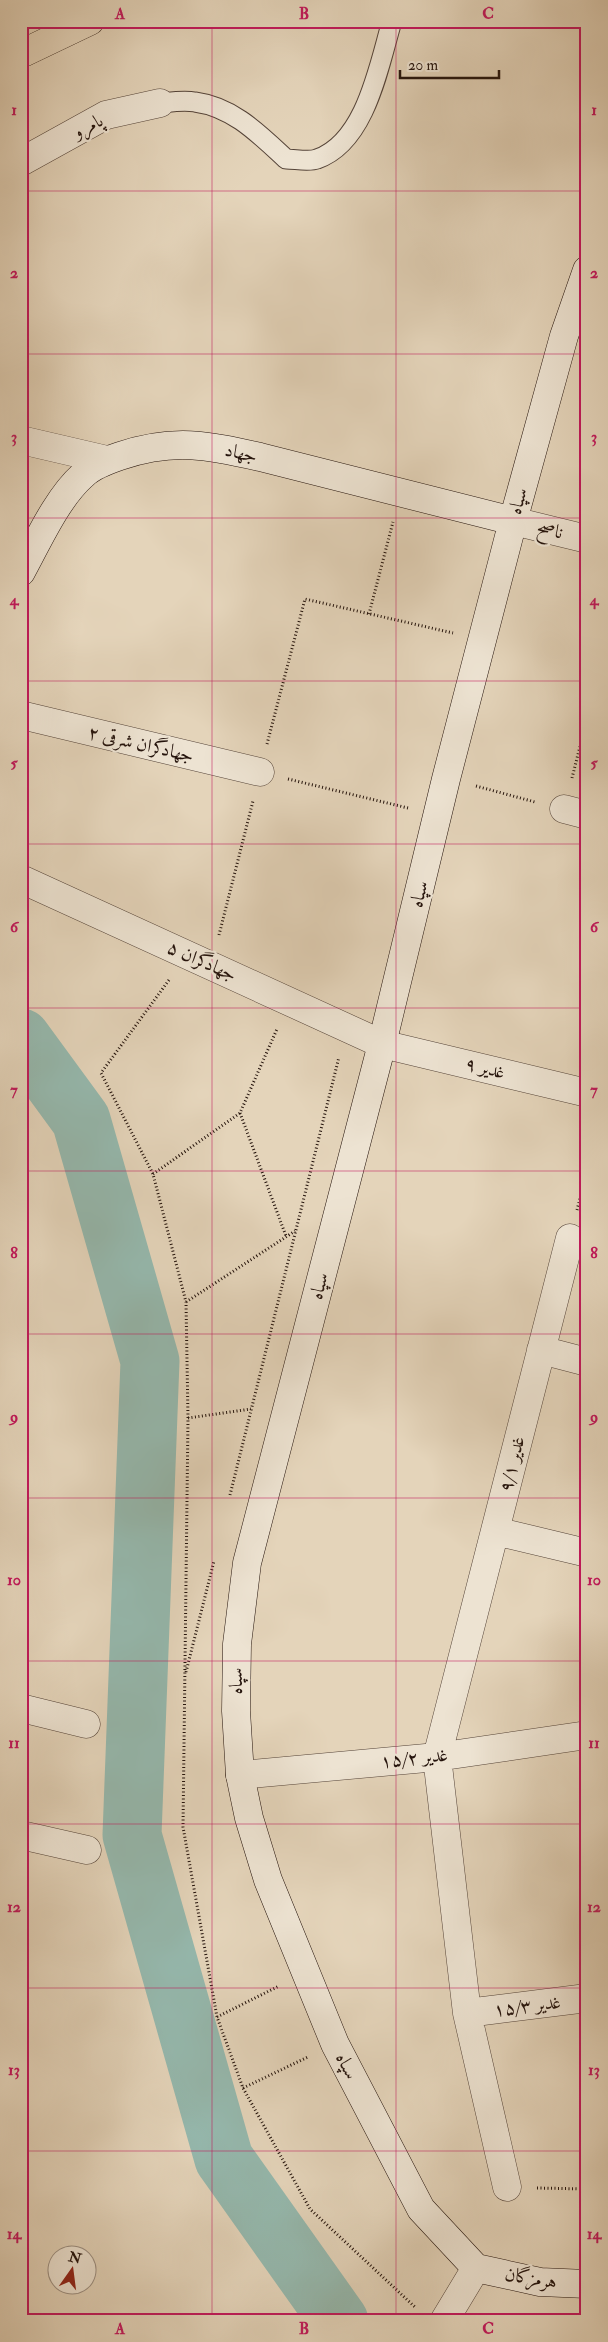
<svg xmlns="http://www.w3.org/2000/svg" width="608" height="2342" font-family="'IM FELL Double Pica',Amiri,serif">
<rect width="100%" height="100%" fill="#e4d4ba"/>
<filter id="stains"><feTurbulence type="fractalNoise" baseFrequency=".004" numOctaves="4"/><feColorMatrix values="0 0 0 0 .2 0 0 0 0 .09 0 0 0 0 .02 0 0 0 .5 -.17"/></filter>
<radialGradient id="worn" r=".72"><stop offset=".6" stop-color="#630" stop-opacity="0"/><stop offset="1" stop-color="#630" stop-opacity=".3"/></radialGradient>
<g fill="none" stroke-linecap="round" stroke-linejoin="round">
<path stroke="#95b8ad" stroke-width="59" d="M21 1038 81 1120 150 1361 132 1835 224 2159 339 2321"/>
<defs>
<path id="lane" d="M160 103C171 102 184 100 195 102 233 107 259 134 286 159 295 159 309 162 317 159 366 142 379 65 392 21"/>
<path id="street" d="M21 162 106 115 160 103
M21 440 107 460
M513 521 587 539
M21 715 260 772
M564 809 587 815
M21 879 382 1044 587 1093
M541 1350 587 1362
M495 1531 587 1553
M21 1708 86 1724
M240 1775 437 1757 587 1735
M21 1835 87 1850
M467 2013 587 1998
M507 2187 467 2013 437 1757 570 1238
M444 2321 476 2268"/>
<path id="secondary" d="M587 270 564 336 513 521 446 779 382 1044 247 1563 237 1644 236 1711 240 1775 249 1818 268 1880 335 2044 421 2209 476 2268 540 2282 587 2284
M21 572C38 541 57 498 83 475 92 466 108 460 120 456 174 438 207 445 260 457L513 521"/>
<path id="primary" d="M21 54 90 21"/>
</defs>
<use href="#lane" stroke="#544338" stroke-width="21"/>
<use href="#street" stroke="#544338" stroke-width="29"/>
<use href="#secondary" stroke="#24130c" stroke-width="29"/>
<use href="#primary" stroke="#24130c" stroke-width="29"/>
<path stroke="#24130c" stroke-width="3" stroke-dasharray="1 2.5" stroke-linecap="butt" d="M369 614 393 522
M267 744 305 599 453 633
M572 778 587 719
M288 779 408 808
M476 786 535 802
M219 935 253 801
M169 980 101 1073 153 1174 186 1302 188 1418 183 1827 217 2017 243 2088 310 2209 416 2308
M240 1113 286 1236
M153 1174 240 1113 277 1029
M577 1210 587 1172
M186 1302 295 1231
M188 1418 251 1409
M230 1495 339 1057
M186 1672 214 1561
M217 2017 279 1986
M243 2088 308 2057
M537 2188 587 2189"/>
<use href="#lane" stroke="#ede3d2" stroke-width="19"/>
<use href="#street" stroke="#ede3d2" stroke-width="28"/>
<use href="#secondary" stroke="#ede3d2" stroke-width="28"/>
<use href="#primary" stroke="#e4d4ba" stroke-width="28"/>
</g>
<path fill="none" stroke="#c2185b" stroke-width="1" stroke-opacity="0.55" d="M212 21V2321M396 21V2321M21 191H587M21 354H587M21 518H587M21 681H587M21 844H587M21 1008H587M21 1171H587M21 1334H587M21 1498H587M21 1661H587M21 1824H587M21 1988H587M21 2151H587"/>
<g text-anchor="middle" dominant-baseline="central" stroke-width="4.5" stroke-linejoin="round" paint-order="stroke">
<g font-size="19" fill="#24130c" stroke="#ede3d2">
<text transform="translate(88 126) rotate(-27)">پامرو</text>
<text transform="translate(241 453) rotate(13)">جهاد</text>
<text transform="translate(518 501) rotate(-74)">سپاه</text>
<text transform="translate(550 530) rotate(14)">ناصح</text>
<text transform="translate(141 744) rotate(13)">جهادگران شرقی ۲</text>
<text transform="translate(419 894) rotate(-76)">سپاه</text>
<text transform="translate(202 961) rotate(24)">جهادگران ۵</text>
<text transform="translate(485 1068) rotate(14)">غدیر ۹</text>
<text transform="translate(319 1286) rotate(-75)">سپاه</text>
<text transform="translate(512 1464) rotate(-76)">غدیر ۹/۱</text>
<text transform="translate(236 1681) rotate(-89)">سپاه</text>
<text transform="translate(414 1758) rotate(-6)">غدیر ۱۵/۲</text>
<text transform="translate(527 2006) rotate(-7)">غدیر ۱۵/۳</text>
<text transform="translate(347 2066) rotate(63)">سپاه</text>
<text transform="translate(531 2278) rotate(9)">هرمزگان</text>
</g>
</g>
<rect width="608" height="2342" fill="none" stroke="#e4d4ba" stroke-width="55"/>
<g transform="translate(72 2270) rotate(14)"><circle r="24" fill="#ede3d2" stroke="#9d9083"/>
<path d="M0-4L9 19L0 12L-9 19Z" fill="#8f2418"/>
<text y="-8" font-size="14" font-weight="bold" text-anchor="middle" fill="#24130c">N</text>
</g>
<path d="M400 70v8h99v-8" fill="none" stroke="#24130c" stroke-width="2.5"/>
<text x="408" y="70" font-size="15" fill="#24130c" stroke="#ede3d2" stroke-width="4" paint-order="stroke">20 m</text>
<rect x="28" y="28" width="552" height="2286" fill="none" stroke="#c2185b" stroke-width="2"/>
<g font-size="16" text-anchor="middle" font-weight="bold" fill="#c2185b">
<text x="120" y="19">A</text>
<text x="304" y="19">B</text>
<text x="488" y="19">C</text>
<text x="14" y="115">1</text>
<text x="594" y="115">1</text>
<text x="14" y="278">2</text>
<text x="594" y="278">2</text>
<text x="14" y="442">3</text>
<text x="594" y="442">3</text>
<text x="14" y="605">4</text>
<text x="594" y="605">4</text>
<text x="14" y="768">5</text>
<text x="594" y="768">5</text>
<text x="14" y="932">6</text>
<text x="594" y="932">6</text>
<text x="14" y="1095">7</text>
<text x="594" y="1095">7</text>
<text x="14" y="1258">8</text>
<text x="594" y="1258">8</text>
<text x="14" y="1422">9</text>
<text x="594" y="1422">9</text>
<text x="14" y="1585">10</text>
<text x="594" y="1585">10</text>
<text x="14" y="1748">11</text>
<text x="594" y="1748">11</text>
<text x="14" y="1912">12</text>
<text x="594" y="1912">12</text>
<text x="14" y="2075">13</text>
<text x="594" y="2075">13</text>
<text x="14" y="2239">14</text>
<text x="594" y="2239">14</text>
<text x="120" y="2334">A</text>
<text x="304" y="2334">B</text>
<text x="488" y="2334">C</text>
</g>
<rect width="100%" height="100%" filter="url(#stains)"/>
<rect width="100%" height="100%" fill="url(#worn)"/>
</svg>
